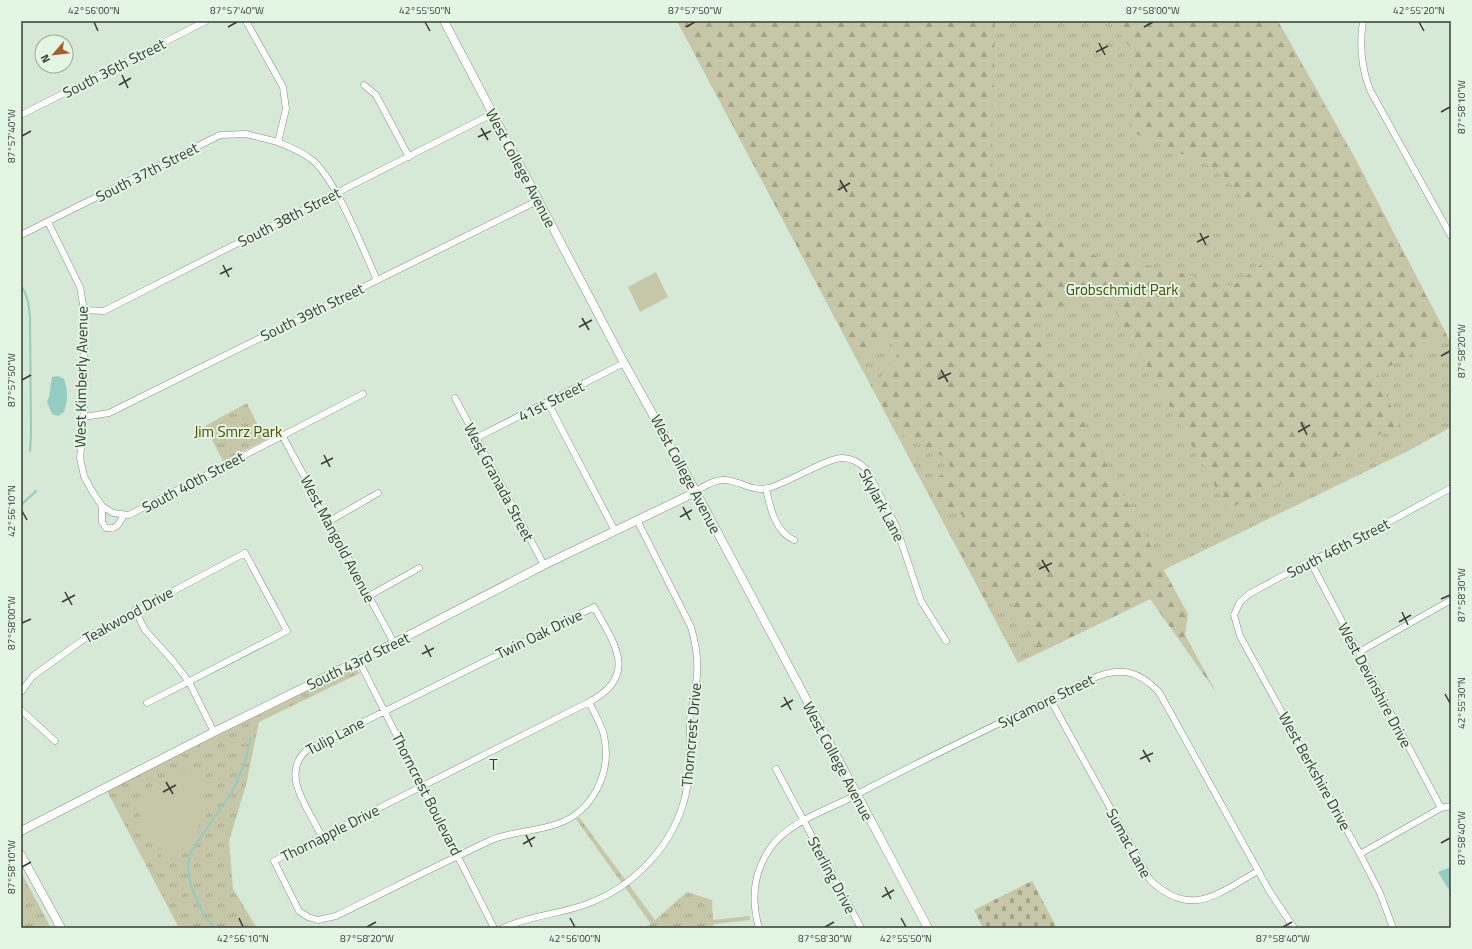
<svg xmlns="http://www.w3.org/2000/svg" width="1472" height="949" font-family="'Titillium Web',sans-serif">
<defs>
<pattern id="grass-tufts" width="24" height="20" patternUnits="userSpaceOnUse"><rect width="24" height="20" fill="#c6c7a8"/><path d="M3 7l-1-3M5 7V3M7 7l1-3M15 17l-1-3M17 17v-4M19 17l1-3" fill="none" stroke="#a2a38a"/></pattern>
<pattern id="forest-firs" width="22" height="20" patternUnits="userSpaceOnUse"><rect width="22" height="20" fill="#c6c7a8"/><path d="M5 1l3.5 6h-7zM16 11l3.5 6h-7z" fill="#a2a38a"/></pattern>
<pattern id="cemetery-stones" width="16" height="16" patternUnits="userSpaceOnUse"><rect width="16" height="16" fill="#c6c7a8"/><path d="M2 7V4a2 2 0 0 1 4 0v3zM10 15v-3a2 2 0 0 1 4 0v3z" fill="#a2a38a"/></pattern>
</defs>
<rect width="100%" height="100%" fill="#d6e8d6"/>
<path fill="url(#grass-tufts)" d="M677 21H1278L1354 156 1451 343V427L1408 451 1151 576 1150 599 1018 663Z
M247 403 265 440 223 461 205 426Z
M350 669 358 671 360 673 259 722 246 785 229 841 233 889 257 928H179L107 791Z
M579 817 655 920 687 892 712 900 713 920 749 916 750 920 714 924V928H643L651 924 576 819Z
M21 872 51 928H21Z"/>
<path fill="url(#forest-firs)" d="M677 21H995L994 75 989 165 1030 215 1091 255 1160 268 1233 286 1284 247 1219 170 1132 132V50L1109 21H1278L1447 335 1377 373 1399 425 1228 509 1100 284 1029 323 1188 614 1185 635 1216 692 1150 599 1041 652 1037 649 1010 600 984 598 950 533 963 515 938 511 936 479 950 467 946 458 896 432 873 388 898 354 887 335 857 358Z"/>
<path fill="url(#cemetery-stones)" d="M1032 881 1057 928H983L974 910Z"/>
<path fill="#c6c7a8" d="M656 272 668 297 640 312 628 287Z
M196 768C198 776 203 785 204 794 210 825 186 845 163 859L136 807 139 796Z"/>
<path fill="#95ccc2" d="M58 376 64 379C68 391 68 400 64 412L58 416 52 414 47 402 49 397 52 377Z
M1451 867V893L1438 872Z"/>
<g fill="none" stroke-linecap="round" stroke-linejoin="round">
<path stroke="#95ccc2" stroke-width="2" d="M21 286C28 295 29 306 30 318L31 435 30 451
M21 505 36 491
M215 928 204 916 191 886 188 867 190 853 233 790 244 765 251 738"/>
<defs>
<path id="minor" d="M246 21 283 87 286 109 278 142C289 147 302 152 311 159 336 178 363 250 377 280
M1363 21C1359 46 1361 67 1370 90L1451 236
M364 85 376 95 409 157
M21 115 206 21
M48 222 80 287 84 310V417L80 458 84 476 92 491 102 506 113 513 129 515 363 394
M21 235 220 135 246 134 278 142
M84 310 104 311 492 114
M455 398 544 565
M548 403 615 531
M84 417 109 413 539 200
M282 435 394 643
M476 438 624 363
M766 489C770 507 775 532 794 540
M696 492C702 487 709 483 717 481 735 476 750 493 768 488 788 483 827 458 842 458 852 458 859 462 866 469L896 526 921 601 946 641
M102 506V522L106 528C117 530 119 524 124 515
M328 522 378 493
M1310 561 1441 808
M369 596 419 568
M135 610 145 630 173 661 189 682 214 732
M1359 652 1451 600
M359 661 494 928
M21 692 33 676 87 637 245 553 287 631 147 703
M1050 699 1150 880C1191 919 1217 894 1258 871
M21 710 55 741
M776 769 861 928
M321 835C309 809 279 774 307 750L594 607C615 644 639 676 589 702L274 861 299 911 308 917 318 920 336 916C387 891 438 865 489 841 511 831 535 832 557 824 593 812 612 772 604 736 602 725 594 713 589 702
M1360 854 1441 808 1451 806
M503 928C531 915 556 915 584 905 634 888 675 844 686 793 691 769 690 747 690 723 690 710 695 697 696 684 699 666 696 644 691 627L637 520
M759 928C751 900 753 872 771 847 788 823 824 811 850 798 929 756 1011 718 1091 679 1119 666 1138 670 1159 692L1270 892 1294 928
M1393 928 1380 893 1360 854 1240 636 1234 615 1240 602 1249 594 1310 561 1343 547 1451 488"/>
<path id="tertiary" d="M444 21 624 363 696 492 928 928
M21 831 214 732 394 643 544 565 696 492
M21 855 61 928"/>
</defs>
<use href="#minor" stroke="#829282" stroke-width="7"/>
<use href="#tertiary" stroke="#829282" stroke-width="9"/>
<use href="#minor" stroke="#fff" stroke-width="6"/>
<use href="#tertiary" stroke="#fff" stroke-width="8"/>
</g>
<path fill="none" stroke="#363d36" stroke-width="1.5" d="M94 22 98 31M425 22 430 31M1419 22 1424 31M228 27 237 22M686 27 695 22M1144 27 1153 22M1099 43 1105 55M1096 52 1108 46M122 75 128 88M119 85 131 78M1441 112 1450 107M481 128 488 140M22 136 31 131M478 137 491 131M840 180 847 192M838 190 850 183M1200 233 1206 245M1197 242 1209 236M223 265 229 277M220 274 232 268M582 318 589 330M579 327 592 320M1441 356 1450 351M941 370 948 382M938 379 951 373M22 380 31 375M1301 422 1307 435M1298 432 1310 425M324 455 330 467M321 464 333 458M683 507 690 520M22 511 27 520M680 517 692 510M1042 560 1049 572M1039 569 1052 563M65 592 72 605M1441 599 1450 595M62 602 75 595M1402 612 1408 625M1399 622 1411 615M22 623 31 619M425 645 431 657M422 654 434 648M1445 694 1450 703M784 697 791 710M781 707 793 700M1143 750 1150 762M1140 759 1153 753M166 782 173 794M163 792 176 785M526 835 532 847M1441 843 1450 838M523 844 535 837M22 867 31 862M885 887 891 899M882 897 894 890M239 918 243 927M570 918 575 927M901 918 906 927M367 927 376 922M825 927 834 922M1283 927 1292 922"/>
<g text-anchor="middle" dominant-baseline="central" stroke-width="4" stroke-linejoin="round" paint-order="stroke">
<g font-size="15" fill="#363d36" stroke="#e3f5e3">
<text transform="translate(114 68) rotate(-27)">South 36th Street</text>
<text transform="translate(521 168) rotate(62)">West College Avenue</text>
<text transform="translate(147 172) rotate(-27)">South 37th Street</text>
<text transform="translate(289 217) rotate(-27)">South 38th Street</text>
<text transform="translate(312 312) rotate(-26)">South 39th Street</text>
<text transform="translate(81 377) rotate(-89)">West Kimberly Avenue</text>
<text transform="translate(551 401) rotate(-27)">41st Street</text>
<text transform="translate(686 474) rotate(62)">West College Avenue</text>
<text transform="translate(193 482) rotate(-28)">South 40th Street</text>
<text transform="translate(499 482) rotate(62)">West Granada Street</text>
<text transform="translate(882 505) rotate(62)">Skylark Lane</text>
<text transform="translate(338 539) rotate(62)">West Mangold Avenue</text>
<text transform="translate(1338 548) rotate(-27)">South 46th Street</text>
<text transform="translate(128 615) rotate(-29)">Teakwood Drive</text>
<text transform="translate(539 634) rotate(-26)">Twin Oak Drive</text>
<text transform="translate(358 661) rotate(-26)">South 43rd Street</text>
<text transform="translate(1375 685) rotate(62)">West Devinshire Drive</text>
<text transform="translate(1046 701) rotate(-26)">Sycamore Street</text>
<text transform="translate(691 735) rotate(-85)">Thorncrest Drive</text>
<text transform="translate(335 736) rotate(-28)">Tulip Lane</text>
<text transform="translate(838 761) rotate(62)">West College Avenue</text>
<text transform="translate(1315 771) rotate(61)">West Berkshire Drive</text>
<text transform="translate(427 794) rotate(63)">Thorncrest Boulevard</text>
<text transform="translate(330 833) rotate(-27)">Thornapple Drive</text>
<text transform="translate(1129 843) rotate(61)">Sumac Lane</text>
<text transform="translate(832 875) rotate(62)">Sterling Drive</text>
</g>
<g font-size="15" fill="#4e4d01" stroke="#e3f5e3">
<text x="1122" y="289">Grobschmidt Park</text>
<text x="238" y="431">Jim Smrz Park</text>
</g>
<g font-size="16" letter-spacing="1" fill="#363d36" stroke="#e3f5e3">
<text x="494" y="764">T</text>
</g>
</g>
<rect width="1472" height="949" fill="none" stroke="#e3f5e3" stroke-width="44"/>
<g transform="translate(54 54) rotate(242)"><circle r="19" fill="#e3f5e3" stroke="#9eab9e"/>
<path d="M0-3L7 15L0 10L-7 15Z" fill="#a36030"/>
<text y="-6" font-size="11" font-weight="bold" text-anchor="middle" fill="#363d36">N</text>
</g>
<rect x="22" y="22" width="1428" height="905" fill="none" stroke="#363d36" stroke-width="1.5"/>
<g font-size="10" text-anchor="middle" fill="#363d36">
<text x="94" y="14">42°56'00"N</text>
<text x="237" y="14">87°57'40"W</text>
<text x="425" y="14">42°55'50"N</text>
<text x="695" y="14">87°57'50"W</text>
<text x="1153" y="14">87°58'00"W</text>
<text x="1419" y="14">42°55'20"N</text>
<text transform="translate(1461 107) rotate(-90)" y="4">87°58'10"W</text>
<text transform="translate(11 136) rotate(-90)" y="4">87°57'40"W</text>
<text transform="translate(1461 351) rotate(-90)" y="4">87°58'20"W</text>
<text transform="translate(11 380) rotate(-90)" y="4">87°57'50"W</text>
<text transform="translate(11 511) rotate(-90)" y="4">42°56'10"N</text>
<text transform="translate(1461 595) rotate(-90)" y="4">87°58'30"W</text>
<text transform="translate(11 623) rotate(-90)" y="4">87°58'00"W</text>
<text transform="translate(1461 703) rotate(-90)" y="4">42°55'30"N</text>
<text transform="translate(1461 838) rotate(-90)" y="4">87°58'40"W</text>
<text transform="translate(11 867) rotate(-90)" y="4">87°58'10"W</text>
<text x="243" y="942">42°56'10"N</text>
<text x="367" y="942">87°58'20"W</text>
<text x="575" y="942">42°56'00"N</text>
<text x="825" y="942">87°58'30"W</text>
<text x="906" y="942">42°55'50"N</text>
<text x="1283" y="942">87°58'40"W</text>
</g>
</svg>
